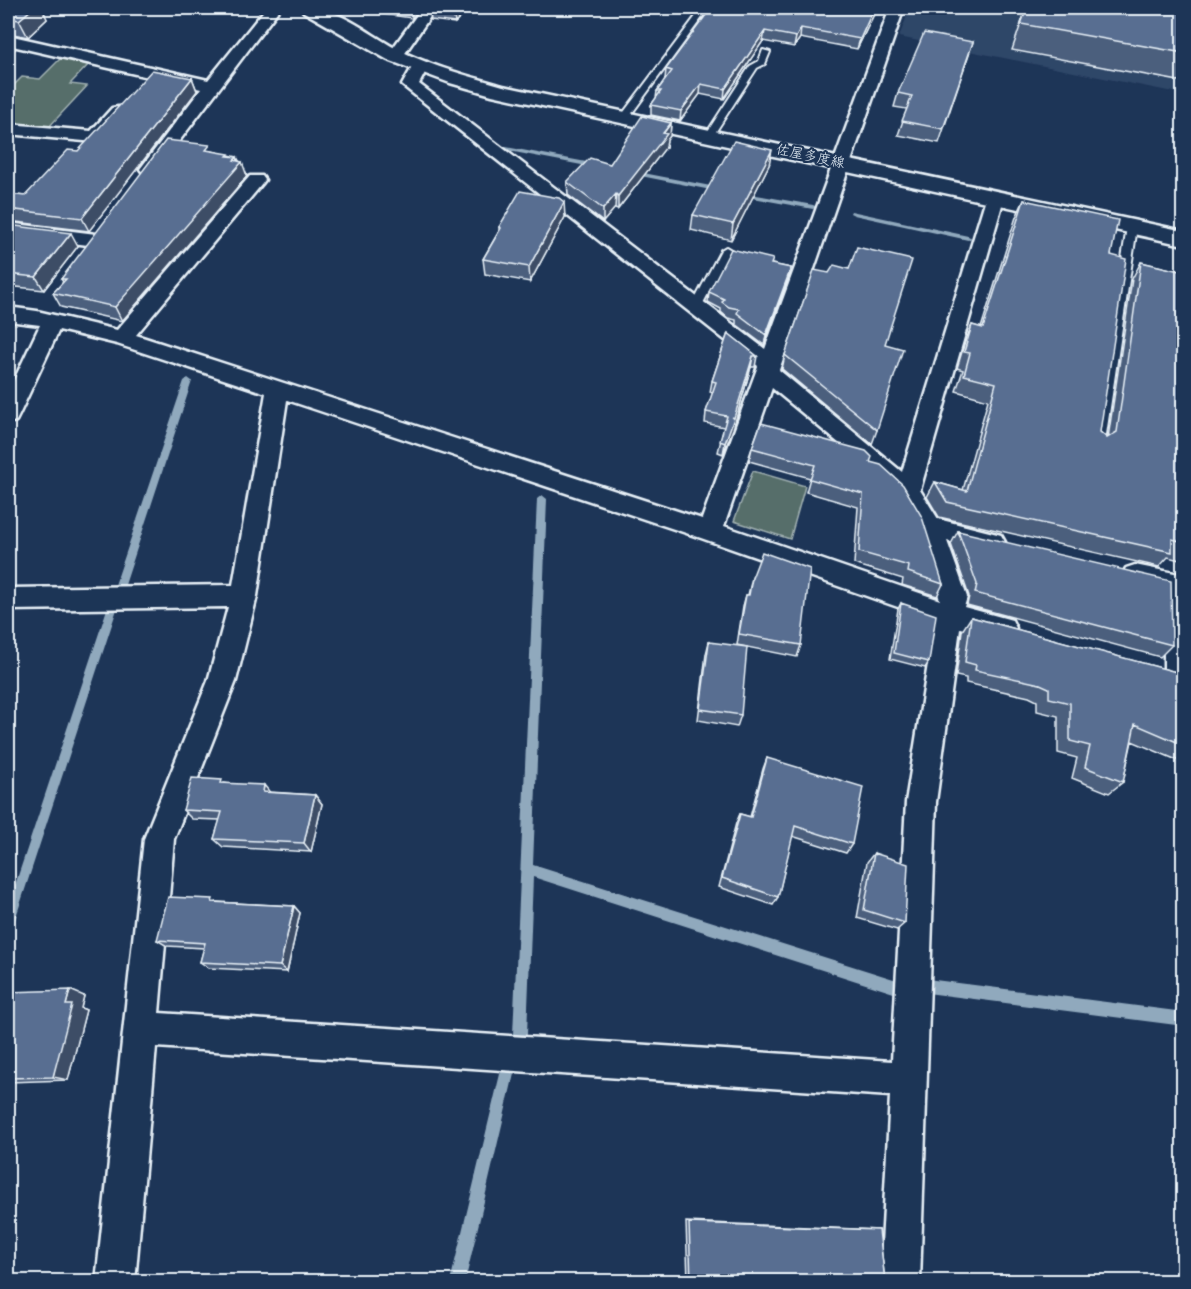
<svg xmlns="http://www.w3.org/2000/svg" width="1191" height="1289" font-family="'Gochi Hand','Klee One',sans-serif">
<rect width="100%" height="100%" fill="#1d3557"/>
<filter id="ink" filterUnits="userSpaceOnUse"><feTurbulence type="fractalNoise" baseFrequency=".0167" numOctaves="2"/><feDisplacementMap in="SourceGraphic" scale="12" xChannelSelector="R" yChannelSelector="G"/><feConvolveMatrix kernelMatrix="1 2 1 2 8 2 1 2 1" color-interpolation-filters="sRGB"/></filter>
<g filter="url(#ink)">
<path fill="#2f4668" d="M910 8H1183V94L899 37Z"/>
<path fill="#576e6a" stroke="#a0b0b1" stroke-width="1.5" d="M61 58 90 63 70 84 87 86 46 130 8 126V91L22 77 40 79Z
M753 471 805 486 790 539 734 521Z"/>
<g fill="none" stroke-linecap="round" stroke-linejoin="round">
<path fill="#90a9bd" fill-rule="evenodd" d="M506 147 597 164 600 166 597 168 504 150 503 149Z
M633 171 721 188 725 190 721 192 631 174 629 173Z
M739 192 813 205 817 207 813 209 742 196 738 194Z
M851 211 968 236 972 238 968 240 854 215 850 213Z
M188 378 192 381 123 591 122 594H114L113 591 184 381Z
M542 495 547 499 533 865 903 982 908 984 910 989 908 994 903 996 533 877 527 1034 525 1039 520 1041 515 1039 513 1034 537 499Z
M113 602 117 603 118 606 14 923 12 927 8 929V906L109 603Z
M927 979 1184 1012V1026L927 993 922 991 920 986 922 981Z
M507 1067 512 1069 514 1074 465 1282H450L500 1074 502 1069Z"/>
<defs>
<path id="service" d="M702 8H709L627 120H621V116Z
M763 50 770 52 765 64 757 68 711 139H705L704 137 750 66 759 61Z
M1132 224 1137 227 1104 448 1098 452 1092 448 1127 227Z
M726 247 731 250 701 307 700 309H692L691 307 721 250Z"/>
<path id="minor" d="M266 8H280L155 173H143L140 169 201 89 8 45V35L208 80Z
M422 8H436L401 59H389L387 56Z
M890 8H904L779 370 902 472 986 198 988 194H1002L1004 198 920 490 938 519 1001 535 1005 542 1001 549 992 552 947 541 967 597 964 607 1012 620 1016 628 1012 636 1003 639 960 628 936 802 920 1282H880L890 1096 156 1047 135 1282H96L144 839 208 681 228 607 8 610V588L233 585 266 393 117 344 59 330 19 415 16 421 8 423V393L40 325 8 321V307L37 311 117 330 250 176H262L265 180 262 184 136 335 702 519 758 366 402 85 415 62H427L429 65 419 84 765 349ZM772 388 857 458 899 497 918 529 940 600 724 526ZM287 400 701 538 935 620 906 802 892 1061 159 1013 174 839 236 681 257 596Z
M118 107 124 108 126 112 101 141 95 142 8 134V124L91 131 112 108Z
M8 223 96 234 103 236 106 240 103 244 96 246 8 235Z
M1135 565 1184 575V685L1178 687 1168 683 1164 675V592L1126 582 1122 575 1126 568Z"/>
<path id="secondary" d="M301 8C337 4 370 36 401 51 433 67 469 76 503 86L1184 231V245L492 95 450 83 388 60 304 12Z"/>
</defs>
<use href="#service" stroke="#e8f1f8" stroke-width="4"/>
<use href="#minor" stroke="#e8f1f8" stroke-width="5"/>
<use href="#secondary" stroke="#e8f1f8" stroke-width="5"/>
<use href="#service" fill="#1d3557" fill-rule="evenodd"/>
<use href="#minor" fill="#1d3557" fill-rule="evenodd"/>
<use href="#secondary" fill="#1d3557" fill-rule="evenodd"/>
</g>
<path fill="#4c5f7d" stroke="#e8f1f8" stroke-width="1.5" d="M9 8H42L47 19 28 37 8 33V9Z
M345 8H421L412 18 346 9Z
M429 8H471L455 23 431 20Z
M877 8 857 49 800 38 794 47 763 41 724 99 700 94 680 121 651 115V105L656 98 657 91 665 79 666 69 703 20 704 10Z
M1016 8H1184V82L1012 50 1026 9Z
M973 42 939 143 898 135 907 109 894 107 898 93Z
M192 78 197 91 89 231 8 221V194L25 196 78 151Z
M671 123 670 136 667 140 666 147 618 209 615 208 603 222 568 195 567 182 610 164Z
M212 151 237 157 247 176 122 321 61 307 53 293 63 282 61 279Z
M769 165 731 240 691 230 693 215Z
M1024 200 1111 255 1100 432 1108 438 1132 279 1141 262 1184 272V561L1168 557 1159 567 939 517 927 497 935 482 963 490 988 400 956 391 963 370 957 368 965 342 972 325 981 328 1016 217Z
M565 217 530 282 485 274 483 259 499 231V227Z
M8 225 78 246 44 290 8 286Z
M772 264 791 268 788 279 764 345 736 324V320L728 318 721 312V309L708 302 709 292Z
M728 333 757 356 755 367H751L733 429 723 454 718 452 724 427 705 423 706 412 713 393 710 392 712 381Z
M885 344 877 430 872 444 782 369 785 355Z
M752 448 870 462 943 584 937 596 902 585 903 579 854 564 858 507 806 492 810 478 749 461Z
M958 531 1172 645 1160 657 967 605 969 596 951 544Z
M752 578 801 645 797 657 737 645 743 606 746 595H748Z
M901 603 929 662 925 668 890 659 898 609Z
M971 617 1184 674V763L1132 741 1123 782 1109 793 1072 778 1077 758 1058 753V716L1037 711V701L1029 697 966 683V678L956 676 962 631Z
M709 642 741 715 737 727 698 720 706 654Z
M767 758 852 844 846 853 792 836 778 897 773 905 719 887 736 823 740 814 750 817 763 769Z
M224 783 270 792 315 795 322 804 311 852 223 847 214 839 220 820 192 819 183 810Z
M874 853 905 923 897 930 857 918 867 862Z
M217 902 294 906 300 913 287 972 209 968 200 962 204 948 167 946 157 940Z
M8 992 84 996 81 1008 86 1010 68 1080 8 1082Z
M686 1222 879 1230 885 1281H688Z"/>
<path fill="#3e4d66" stroke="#e8f1f8" stroke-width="1.5" d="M33 8H42L47 19 28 37 19 20Z
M411 8H421L412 18Z
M456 8H471L455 23 453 10Z
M874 8H877L857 49 860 39Z
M801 28 800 38 794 47 796 37Z
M765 31 763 41 724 99 725 89Z
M8 34 15 49 8 56Z
M192 78 197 91 89 231 82 218Z
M701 84 700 94 680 121 681 111Z
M671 123 670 136 667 140 666 147 618 209V196Z
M772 150 769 165 731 240 733 224Z
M237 157 239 165 242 162 247 176 122 321 115 307Z
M616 194 615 208 603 222V209Z
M564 202 565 217 530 282 529 267Z
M71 233 78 246 44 290 36 277Z
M791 268 788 279 764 345 766 335Z
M753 356 751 367 733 429 723 454 725 443Z
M264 785 272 795 263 792Z
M315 795 322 804 311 852 304 843Z
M294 906 300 913 287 972 280 966Z
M70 990 84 996 81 1008 86 1010 68 1080 53 1077 66 1005Z"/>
<path fill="#586e91" stroke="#e8f1f8" stroke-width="1.5" d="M9 8H33L19 20 8 18V9Z
M433 8H456L453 10Z
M706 8H874L860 39 801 28 796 37 765 31 725 89 701 84 681 111 651 105 661 91H657L672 71 666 69 709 11 704 10Z
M1027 8H1184V53L1021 24Z
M924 33 973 42 943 129 902 121 912 96 898 93Z
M152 70 192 78 82 218 8 209V194L25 196 68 150 78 151Z
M642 116 671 123 663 133 667 134 618 196 616 194 603 209 567 182 590 158 610 164Z
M166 140 210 145 206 150 229 154 227 156 237 157 234 160 242 162 115 307 53 293 66 279H61Z
M734 141 772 150 733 224 693 215Z
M520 191 559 198 564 202 529 267 483 259 501 228 499 227Z
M1024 200 1118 220 1111 255 1126 259 1100 432 1107 438 1117 432 1141 262 1184 272V542L1172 539V552L947 502 935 482 967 491 996 383 964 375 970 353 964 352 972 325 983 328Z
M8 225 71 233 36 277 8 274Z
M857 247 912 260 885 344 903 349 877 430 785 355 814 270 829 273 834 265 849 269Z
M731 249 773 259 771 264 791 268 766 335 737 313 739 309 729 307 722 302 724 299 709 292Z
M728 333 757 356H753L734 418 732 417 734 418 725 443 720 441 727 416 706 412 716 382 712 381Z
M761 423 866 451 872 457 870 462 881 465 903 485 922 517 943 584 908 572 909 566 859 552 863 494 810 479 815 465 752 448Z
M958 531 1171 581 1172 645 975 593 977 584Z
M762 552 810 569 801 645 739 634 746 595H749L752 578Z
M901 603 936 615 929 662 894 653Z
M971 617 1184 674V745L1135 724 1123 782 1085 767 1090 746 1070 741V703L1049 698V688L1040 684 975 670 976 665 965 662Z
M709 642 747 647 741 715 700 709Z
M767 758 863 787 852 844 795 826 778 897 722 878 740 814 751 817Z
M192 778 222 780 221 783 264 785 263 792 315 795 304 843 214 839 222 812 183 810Z
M874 853 908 864 905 923 864 910Z
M168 897 213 899 212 902 294 906 280 966 200 962 205 943 157 940Z
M70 990 66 1005H72L53 1077 8 1078V992Z
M689 1223 879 1230 885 1281H691Z"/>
</g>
<g text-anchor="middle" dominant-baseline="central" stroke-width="4.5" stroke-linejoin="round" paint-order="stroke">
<g font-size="14" fill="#e8f1f8" stroke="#1d3557">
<text transform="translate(810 158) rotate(12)">佐屋多度線</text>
</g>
</g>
<rect width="1191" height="1289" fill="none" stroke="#1d3557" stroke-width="30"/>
<rect x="15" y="15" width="1161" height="1259" fill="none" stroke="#e8f1f8" stroke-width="2" filter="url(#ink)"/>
</svg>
